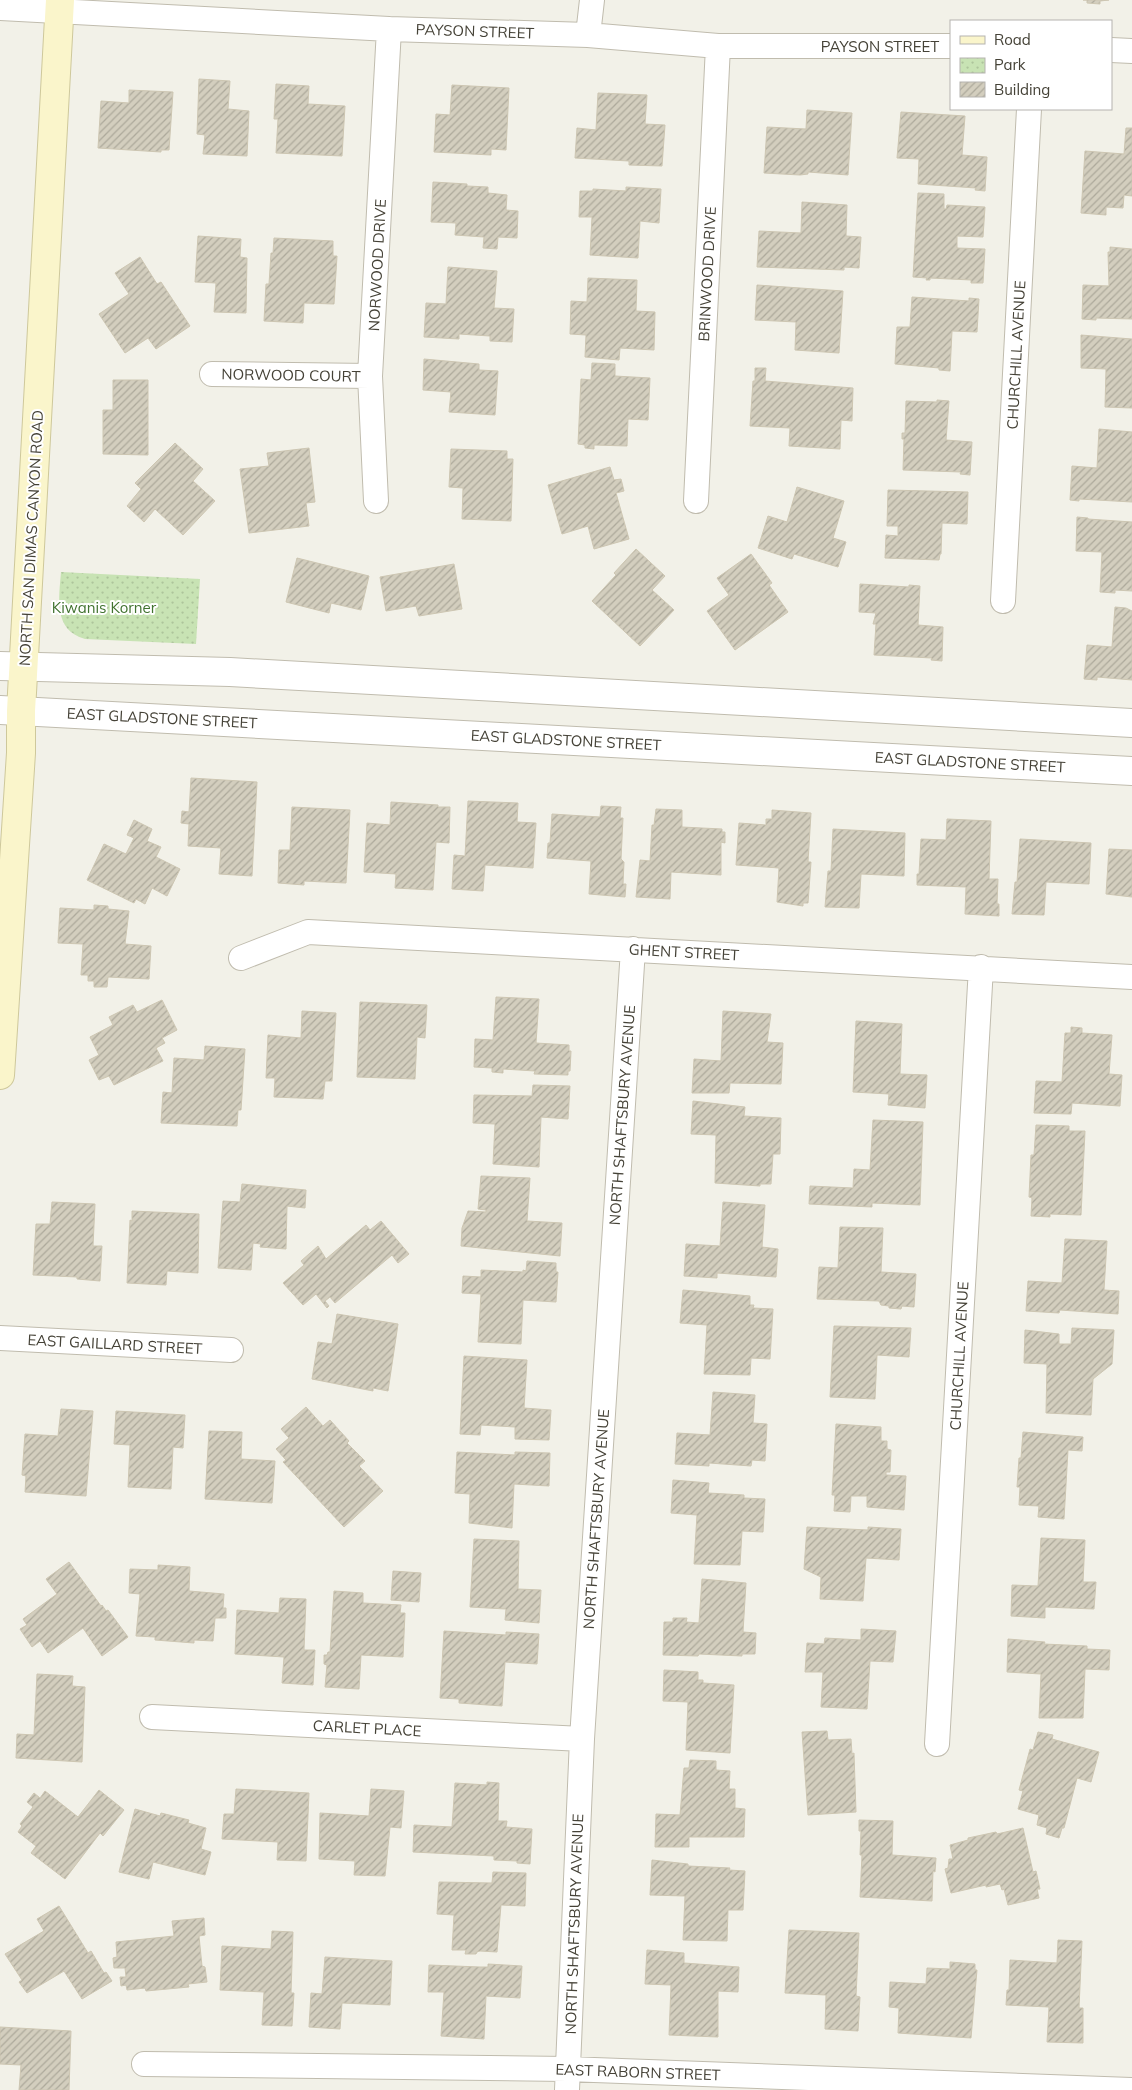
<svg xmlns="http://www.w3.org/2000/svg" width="1132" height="2090" font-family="Mulish,sans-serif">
<defs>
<pattern id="park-dots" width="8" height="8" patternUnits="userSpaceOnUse" patternTransform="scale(1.25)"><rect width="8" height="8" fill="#c8e3b4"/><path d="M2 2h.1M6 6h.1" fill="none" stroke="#adc49b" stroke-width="1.8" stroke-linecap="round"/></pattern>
<pattern id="building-hatch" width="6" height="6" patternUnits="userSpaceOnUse" patternTransform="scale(1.25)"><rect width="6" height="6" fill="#d3cebe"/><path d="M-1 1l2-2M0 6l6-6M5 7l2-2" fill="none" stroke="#ada99b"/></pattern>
</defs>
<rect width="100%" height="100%" fill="#f2f1e8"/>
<path fill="url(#park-dots)" d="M61 572 200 579 196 644 85 639C53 630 59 598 61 572Z"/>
<path fill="url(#building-hatch)" stroke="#cdc6b2" d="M1083 0H1109L1100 1V4L1087 3V0Z
M199 79 230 81 228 109 249 111 247 156 203 154 205 135 197 134Z
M276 84 309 86 308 104 345 106 342 156 276 153 278 119H274Z
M452 85 509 88 506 150 491 149V155L434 152 436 114 450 115Z
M129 90 173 92 169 150H161V152L98 148 101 101 129 103Z
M598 93 647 95 645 124 665 125 662 166 629 165V161L575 158 577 128 596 130Z
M807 110 852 113 848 175 808 172V174L800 175 764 173 767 127 806 129Z
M901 112 965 116 962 155 987 157 985 191 975 190 976 188 918 184 919 159 897 158Z
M1126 128H1132V196L1124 195 1123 208 1106 207V215L1081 213 1085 151 1124 154Z
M433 182 467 184V186L488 187V193L507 195 506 210 518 211 517 238 498 237 497 249 483 248 484 237 455 235 456 223 431 222Z
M626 187 661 189 659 223 640 221 638 258 590 255 592 217H579L580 191H593V189L626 191Z
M918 193 944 194V209H946L947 205 985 207 983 237 957 236V248L985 249 983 283H971V280L930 278V280H926L927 278 913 277Z
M802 202 847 205 846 236 861 237 859 268 844 267V270L757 267 759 231 801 233Z
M198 236 241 239 240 257 247 258 246 313 214 312 216 283 195 282Z
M274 238 333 241V256H337L334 304 304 303 303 323 264 321 266 284H269L271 253H273Z
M1110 247 1132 249V319L1096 318V320L1082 319 1083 285 1109 286 1108 252H1110Z
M140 257 157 284 161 282 190 326 156 349 148 338 125 353 99 314 129 294 115 273Z
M448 267 497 271 494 308 514 309 512 342 490 341V336L459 334V339L424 337 426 303 446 304Z
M588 278 637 280 636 311 655 312 654 350 620 348 619 360 585 357 586 335 570 334 571 301 587 302Z
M757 285 843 291 839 353 795 350 796 322 755 320Z
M912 297 969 301V298L979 299 977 332 952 331 950 371 939 370V368L895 364 897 327H910Z
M1081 335 1132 339V408L1105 407 1106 369 1081 368Z
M424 359 479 364V370L498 371 495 415 449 412 451 392 423 390Z
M592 363 615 364V376L650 378 648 420 628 419 627 446 594 445V449L585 448V445L578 444 581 379 591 380Z
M755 368H766L765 381 853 388 852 421 841 420 840 449 789 446 790 428 750 426 753 381H755Z
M113 380H148V455L103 454V410H113Z
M937 400 949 401 946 440 972 442 970 475 960 474 961 472 903 470 904 439H902V433H905L906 401 937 402Z
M1099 429 1132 432V502L1079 499V501L1070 500 1072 466 1097 468Z
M175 443 203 469 193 481 215 501 183 535 155 509 144 522 127 506 141 489 135 483Z
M309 448 315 502 306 503 309 526 249 533 240 469 269 466 267 453Z
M451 449 507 451V459H513L511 521 462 519 463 488 449 487Z
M610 467 614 480 621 479 624 491 616 493 629 539 594 549 588 526 562 534 548 485Z
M797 487 844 501 833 538 846 542 838 567 794 554 792 559 758 548 768 516 787 522Z
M888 490 968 492 967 524 942 523 941 554H940L939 560 885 558 886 535 898 536V526H887Z
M1077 517 1088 518V519L1132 522V591L1115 590V593L1100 592 1102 552 1076 551Z
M636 549 665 576 652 590 674 610 640 646 592 601 616 575 614 573Z
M751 554 772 583 769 585 788 612 735 650 707 611 729 595 717 578Z
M297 558 369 576 361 610 331 603 329 613 286 602Z
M454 564 462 609 419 616 416 606 386 611 380 577Z
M860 584 909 587V585L920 586 918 625 943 627 942 661 931 660 932 658 874 655 876 624H873L876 613 859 612Z
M1115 607 1126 608 1132 611V680L1097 677V680L1084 679 1087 645 1112 647Z
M191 778 257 782 252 876 219 874 221 848 188 846 189 824 181 823 182 811 189 812Z
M468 801 518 803 517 822 536 823 533 868 485 865 483 891 452 889 454 855 465 856Z
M391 802 438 805V807H450L449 843 436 842 433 890 395 888 396 874 364 872 367 823 390 825Z
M601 806 621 807 620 818H623L621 859 624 862 623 884H626L625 897 589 894 591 861 547 858 548 843H550L552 814 600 817Z
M292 807 350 810 346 883 304 881V885L278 883 279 850H290Z
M656 809 682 810V827L722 829V832H725V843L721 842V875L671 872 670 899 636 897 640 860 650 861 652 825H654Z
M772 810 811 813 808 862H811L808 903H803V906L777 902 779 868 736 865 739 823 766 825V819H772Z
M947 819 991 821 989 879H998L997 904H999V916L965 914 966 887 917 885V874H919L921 839 946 840Z
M134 820 152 829 147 841 161 847 156 857 180 869 167 896 152 888 145 904 136 899 134 903 87 880 104 844 126 854 134 838 127 835Z
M833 829 905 833 904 876 861 874 859 908 825 907 828 871H831Z
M1020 839 1091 843 1089 884 1046 882 1044 915 1012 914 1015 882H1017Z
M1109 849 1132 850V897L1106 894Z
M94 905 108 906V909L129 911 125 944 151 946 149 979 108 977 107 987H94V981H88V975H81L83 944 58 943 60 908 94 910Z
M496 997 539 999 536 1043 569 1045V1051H571L570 1071H568V1075L534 1074 535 1071 503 1069V1073L492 1072V1068L474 1067 475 1039 493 1040Z
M162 1000 177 1030 162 1038 165 1043 156 1048 163 1061 114 1085 109 1076 99 1080 89 1060 99 1055 90 1037 113 1025 109 1017 133 1005 137 1012Z
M360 1002 427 1005 425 1038 417 1037 415 1079 357 1077Z
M302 1011 336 1013 332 1081H325L323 1099 274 1097 275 1078H266L268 1035 301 1038Z
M723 1011 771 1014 767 1042 783 1043 781 1084 730 1083 729 1093H692L694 1059 721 1061Z
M856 1021 902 1024 900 1074 927 1075 925 1108 888 1105 889 1094 853 1092Z
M1071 1027 1082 1028V1033L1112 1035 1109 1074 1122 1075 1120 1106 1072 1103 1071 1114 1034 1113 1036 1081 1062 1082 1065 1033H1071Z
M205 1046 245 1049 241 1110H238L237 1126 161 1123 163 1092 172 1093 174 1058 204 1060Z
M533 1085 570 1086 568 1119 541 1117 539 1167 493 1164 495 1124 473 1123 474 1095 532 1096Z
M693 1101 745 1107 744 1116 781 1118 780 1154H773L771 1184H760V1186L715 1183 716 1135 691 1134Z
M873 1120 923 1122 920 1205 872 1203V1207L809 1204 810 1186 853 1188 854 1169 870 1170Z
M1036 1125 1069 1126V1131H1085L1081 1215 1050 1214V1217L1031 1216 1032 1198 1029 1197 1031 1155H1034Z
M481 1176 530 1178 527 1221 562 1223 560 1256 461 1246 462 1228 468 1211 486 1212V1210L478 1209Z
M242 1184 306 1190 305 1208 287 1206 286 1249 260 1247 261 1244 253 1243 251 1270 218 1268 223 1201 240 1202Z
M52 1202 95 1204 93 1246H102L100 1281 77 1279V1277L33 1275 36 1224H50Z
M723 1202 765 1205 762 1247 778 1249 776 1277 717 1273V1278L684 1276 686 1244 720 1246Z
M132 1211 199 1214 198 1273 167 1271 166 1285 127 1283 130 1220 132 1221Z
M381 1221 409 1254 398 1263 392 1255 335 1303 330 1297 325 1301 329 1306 327 1308 316 1294 303 1305 283 1283 304 1265 301 1261 318 1246 326 1259 366 1225 370 1230Z
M840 1227 883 1228 881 1272 916 1274 914 1307 902 1306 901 1309 889 1308V1306L881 1305 879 1301 817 1299 819 1267 838 1268Z
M1065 1239 1107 1241 1104 1290 1119 1291 1118 1314 1060 1310 1059 1313 1026 1311 1028 1281 1062 1283Z
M527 1261 556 1263V1272H558L556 1302 523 1300 521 1344 478 1342 481 1294 462 1293 463 1276 481 1277V1270L523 1272V1270L526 1271Z
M683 1290 750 1296V1305H754L753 1308 773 1309 770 1359 751 1358 750 1375 704 1374 707 1325 680 1323Z
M337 1314 398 1324 388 1391 373 1388V1391L312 1379 318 1342 332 1344Z
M834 1326 911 1328 909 1357 877 1355 875 1399 830 1397Z
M1072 1328 1114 1330 1112 1364 1093 1379 1091 1415 1046 1413 1047 1364 1024 1363 1025 1330 1059 1334V1344H1071Z
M464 1356 527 1360 524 1408 551 1410 549 1440 515 1439V1427L481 1425 480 1435 460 1434Z
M713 1392 755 1395 753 1423 767 1424 765 1461 752 1460 751 1466 709 1463V1466L675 1464 677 1433 710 1435Z
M306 1407 323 1426 330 1420 349 1441 347 1443 365 1461 359 1466 383 1491 344 1527 283 1462 286 1460 276 1449 289 1438 281 1429Z
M61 1409 93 1411 86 1496 25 1492 26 1476 22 1475 25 1434 58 1436Z
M116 1411 185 1415 183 1448 173 1447 171 1489 128 1487 130 1445 114 1444Z
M836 1424 881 1427V1441H887V1449L891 1450 890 1472H886V1475L906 1476 904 1510 867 1507V1496H851L850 1512 834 1511 835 1495H832Z
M209 1431 242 1432 241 1459 275 1461 272 1503 205 1499Z
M1023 1432 1083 1437 1082 1451 1068 1450 1064 1519 1038 1517 1039 1506 1019 1505 1020 1487H1017L1019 1458H1021Z
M457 1452 515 1455V1452L550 1453 549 1486 514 1484 512 1528 469 1523 470 1494 455 1493Z
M673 1480 709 1483 708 1493 744 1495V1498L765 1499 763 1532 742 1531 740 1565 694 1564 697 1515 671 1513Z
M807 1527 868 1530V1527L901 1529 899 1560 866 1558 863 1601 820 1599 821 1577 804 1569Z
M1041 1538 1085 1540 1083 1582H1096L1094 1609 1045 1607V1618L1011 1616 1012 1585 1038 1586Z
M474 1539 519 1541 518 1589 541 1590 539 1623 505 1620 506 1609 470 1607Z
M69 1562 101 1606 102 1605 106 1611 108 1610 128 1637 102 1656 83 1628 48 1653 40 1641 32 1647 20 1629 27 1625 23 1619 57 1594 46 1579Z
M158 1565 190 1567 189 1591 224 1594 223 1608H226V1618H215L213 1641 194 1640V1643L155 1640V1637L136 1636 140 1594 129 1593 130 1569 158 1570Z
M393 1571 421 1573 419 1602 391 1600Z
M702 1579 746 1583 743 1632 756 1633 755 1654H742V1656L699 1654 698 1656 663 1655 664 1622H673V1618H687L686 1622 699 1623Z
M334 1591 363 1593V1603L401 1605 400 1613H405L403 1657 361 1655 359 1689 325 1687 327 1665 324 1664V1655H327L328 1652H330Z
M280 1598 306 1599 304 1650H315L313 1685 282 1683 284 1657 235 1654 237 1610 279 1613Z
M861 1629 896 1631 893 1662 870 1661 867 1709 821 1707 823 1672H805L807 1643 824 1644 825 1638 861 1640Z
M444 1631 506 1635V1632L539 1634 537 1664 505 1662 502 1706 459 1703V1699L440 1698Z
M1008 1639 1045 1642 1044 1644 1087 1646V1649L1110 1650 1109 1670 1085 1669 1083 1718H1039L1041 1674 1007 1672Z
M664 1670 698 1672V1680H703V1683L734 1685 730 1753 686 1750 688 1702 663 1701Z
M37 1674 73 1676 72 1686 85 1687 82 1762 16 1758 17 1734 34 1735Z
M827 1731 828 1740 851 1739 852 1754 854 1753 856 1812 808 1815 802 1732Z
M1038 1732 1053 1735 1052 1739 1099 1752 1091 1782 1077 1778 1064 1828H1062L1059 1838 1046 1834 1047 1828 1037 1825 1039 1815 1018 1809 1023 1791 1019 1790 1030 1749 1033 1750Z
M690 1760 716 1761V1770L730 1771 729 1789H735V1808L745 1809 744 1837H689V1847H655L656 1814 680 1815 684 1768H689Z
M487 1782 499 1783 498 1821H507L506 1827 532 1829 530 1864 517 1863V1861L494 1860V1856L413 1852 414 1825 452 1827 455 1783 487 1785Z
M236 1789 309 1793 306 1861 277 1860 278 1842 222 1839 224 1814H234Z
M371 1789 404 1791 401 1828 390 1827 385 1876 354 1875 355 1861 319 1859 320 1813 369 1816Z
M99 1790 124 1810 103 1836 100 1833 65 1879 31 1853 36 1846 18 1832 22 1826 20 1824 33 1807 27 1802 34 1793 40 1798 45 1791 78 1817Z
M135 1809 160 1816 161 1813 189 1820 188 1823 206 1828 201 1849 211 1852 205 1875 153 1862 149 1879 119 1872Z
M859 1820 893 1821 892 1855 936 1858 935 1872 933 1871 932 1901 860 1897 862 1855H860L861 1831H859Z
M1023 1828 1033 1872 1036 1871 1040 1889H1037L1039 1898 1008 1905 1004 1889 1002 1890 1000 1884 986 1887V1885L951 1893 945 1869 948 1868 949 1859H953L950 1845 968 1840V1838L996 1832 997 1834Z
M652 1860 688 1864V1866L730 1868 729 1870 745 1871 743 1910H728L727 1941 683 1940 685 1896 650 1895Z
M493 1872 526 1873 525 1906 501 1905 497 1952 480 1951 477 1952 476 1954H465L466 1950H452L454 1915 437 1914 439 1882 492 1883Z
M59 1906 88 1953 91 1951 104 1973 106 1972 112 1981 82 1999 64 1971 27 1993 19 1982 22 1980 5 1954 44 1931 37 1919Z
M204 1918 205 1935 199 1936 202 1966 205 1967 207 1982 188 1984 189 1987 146 1991 145 1988 127 1990 126 1985 121 1986 120 1977H126L125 1968H114L113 1958 117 1957 116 1942 174 1936 172 1921Z
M789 1930 859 1933 856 1996 860 1997 858 2031 825 2029 826 1995 785 1993Z
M272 1931 293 1932 291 1993H294L292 2026 262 2025 264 1992 220 1990 222 1946 271 1949Z
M1058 1940 1082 1941 1079 2008H1083V2043L1047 2042 1049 2007 1006 2005 1007 1990H1009L1010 1960 1057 1963Z
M647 1950 684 1953V1963L739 1967 738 1992 718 1991V2037L669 2035 671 1985 645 1984Z
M325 1957 392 1961 390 2005 342 2003 340 2029 309 2027 311 1993 322 1994Z
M950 1962 975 1964V1970H977L971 2038 898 2033 899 2008 889 2007 890 1982 926 1984 927 1968 950 1969Z
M488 1964 522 1966 520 1998 486 1996 484 2039 441 2036 444 1992H428L429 1965 480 1967H488Z
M0 2027 71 2031 69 2090H19L21 2065 0 2064Z"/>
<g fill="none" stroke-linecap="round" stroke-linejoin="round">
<defs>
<path id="minor" d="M0 8 389 29 588 35 718 46H951
M588 35 592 0
M1111 50 1132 51
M212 374 370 376
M376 501 370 376 389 29
M696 501 718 46
M1003 601 1029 109
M241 958 308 932 1132 977
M0 1338 231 1350
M152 1717 582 1739
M937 1744 981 967
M144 2064 567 2069 1131 2090
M567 2090 582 1739 633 949"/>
<path id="tertiary" d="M0 666 230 672 1132 723
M0 710 1132 771"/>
<path id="secondary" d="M0 1075 21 753V711L60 0"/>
</defs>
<use href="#minor" stroke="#c0bcae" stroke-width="26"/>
<use href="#tertiary" stroke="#c0bcae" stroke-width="30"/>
<use href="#secondary" stroke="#cec89b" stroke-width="30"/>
<use href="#minor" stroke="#fff" stroke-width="24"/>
<use href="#tertiary" stroke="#fff" stroke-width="28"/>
<use href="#secondary" stroke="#faf5cb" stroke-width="28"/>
</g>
<g text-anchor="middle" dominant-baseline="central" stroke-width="4" stroke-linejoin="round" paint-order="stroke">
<g font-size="15" fill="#454237" stroke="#fff">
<text transform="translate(475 31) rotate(2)">PAYSON STREET</text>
<text x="880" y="46">PAYSON STREET</text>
<text transform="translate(377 265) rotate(-87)">NORWOOD DRIVE</text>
<text transform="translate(707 274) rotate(-87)">BRINWOOD DRIVE</text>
<text transform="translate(1016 355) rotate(-87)">CHURCHILL AVENUE</text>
<text transform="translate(291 375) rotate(1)">NORWOOD COURT</text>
<text transform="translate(31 538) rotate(-87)">NORTH SAN DIMAS CANYON ROAD</text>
<text transform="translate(162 718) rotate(3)">EAST GLADSTONE STREET</text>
<text transform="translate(566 740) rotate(3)">EAST GLADSTONE STREET</text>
<text transform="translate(970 762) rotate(3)">EAST GLADSTONE STREET</text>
<text transform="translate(684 952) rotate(3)">GHENT STREET</text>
<text transform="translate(622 1115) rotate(-86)">NORTH SHAFTSBURY AVENUE</text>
<text transform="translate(115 1344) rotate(3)">EAST GAILLARD STREET</text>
<text transform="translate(959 1356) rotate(-87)">CHURCHILL AVENUE</text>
<text transform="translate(596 1519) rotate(-86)">NORTH SHAFTSBURY AVENUE</text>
<text transform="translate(367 1728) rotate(3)">CARLET PLACE</text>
<text transform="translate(574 1924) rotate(-88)">NORTH SHAFTSBURY AVENUE</text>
<text transform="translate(638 2072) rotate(2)">EAST RABORN STREET</text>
</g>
<g font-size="15" fill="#40722f" stroke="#fff">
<text x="104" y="607">Kiwanis Korner</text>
</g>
</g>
<rect x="950" y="20" width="162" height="90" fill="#ffffff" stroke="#b5b3af"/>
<rect x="960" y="36" width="25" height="8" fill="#faf5cb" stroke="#b5b3af"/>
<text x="994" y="45" font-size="15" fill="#454237">Road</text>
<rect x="960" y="58" width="25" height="15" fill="url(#park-dots)" stroke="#b5b3af"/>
<text x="994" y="70" font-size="15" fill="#454237">Park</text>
<rect x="960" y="82" width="25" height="15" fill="url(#building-hatch)" stroke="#b5b3af"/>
<text x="994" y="95" font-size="15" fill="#454237">Building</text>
</svg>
